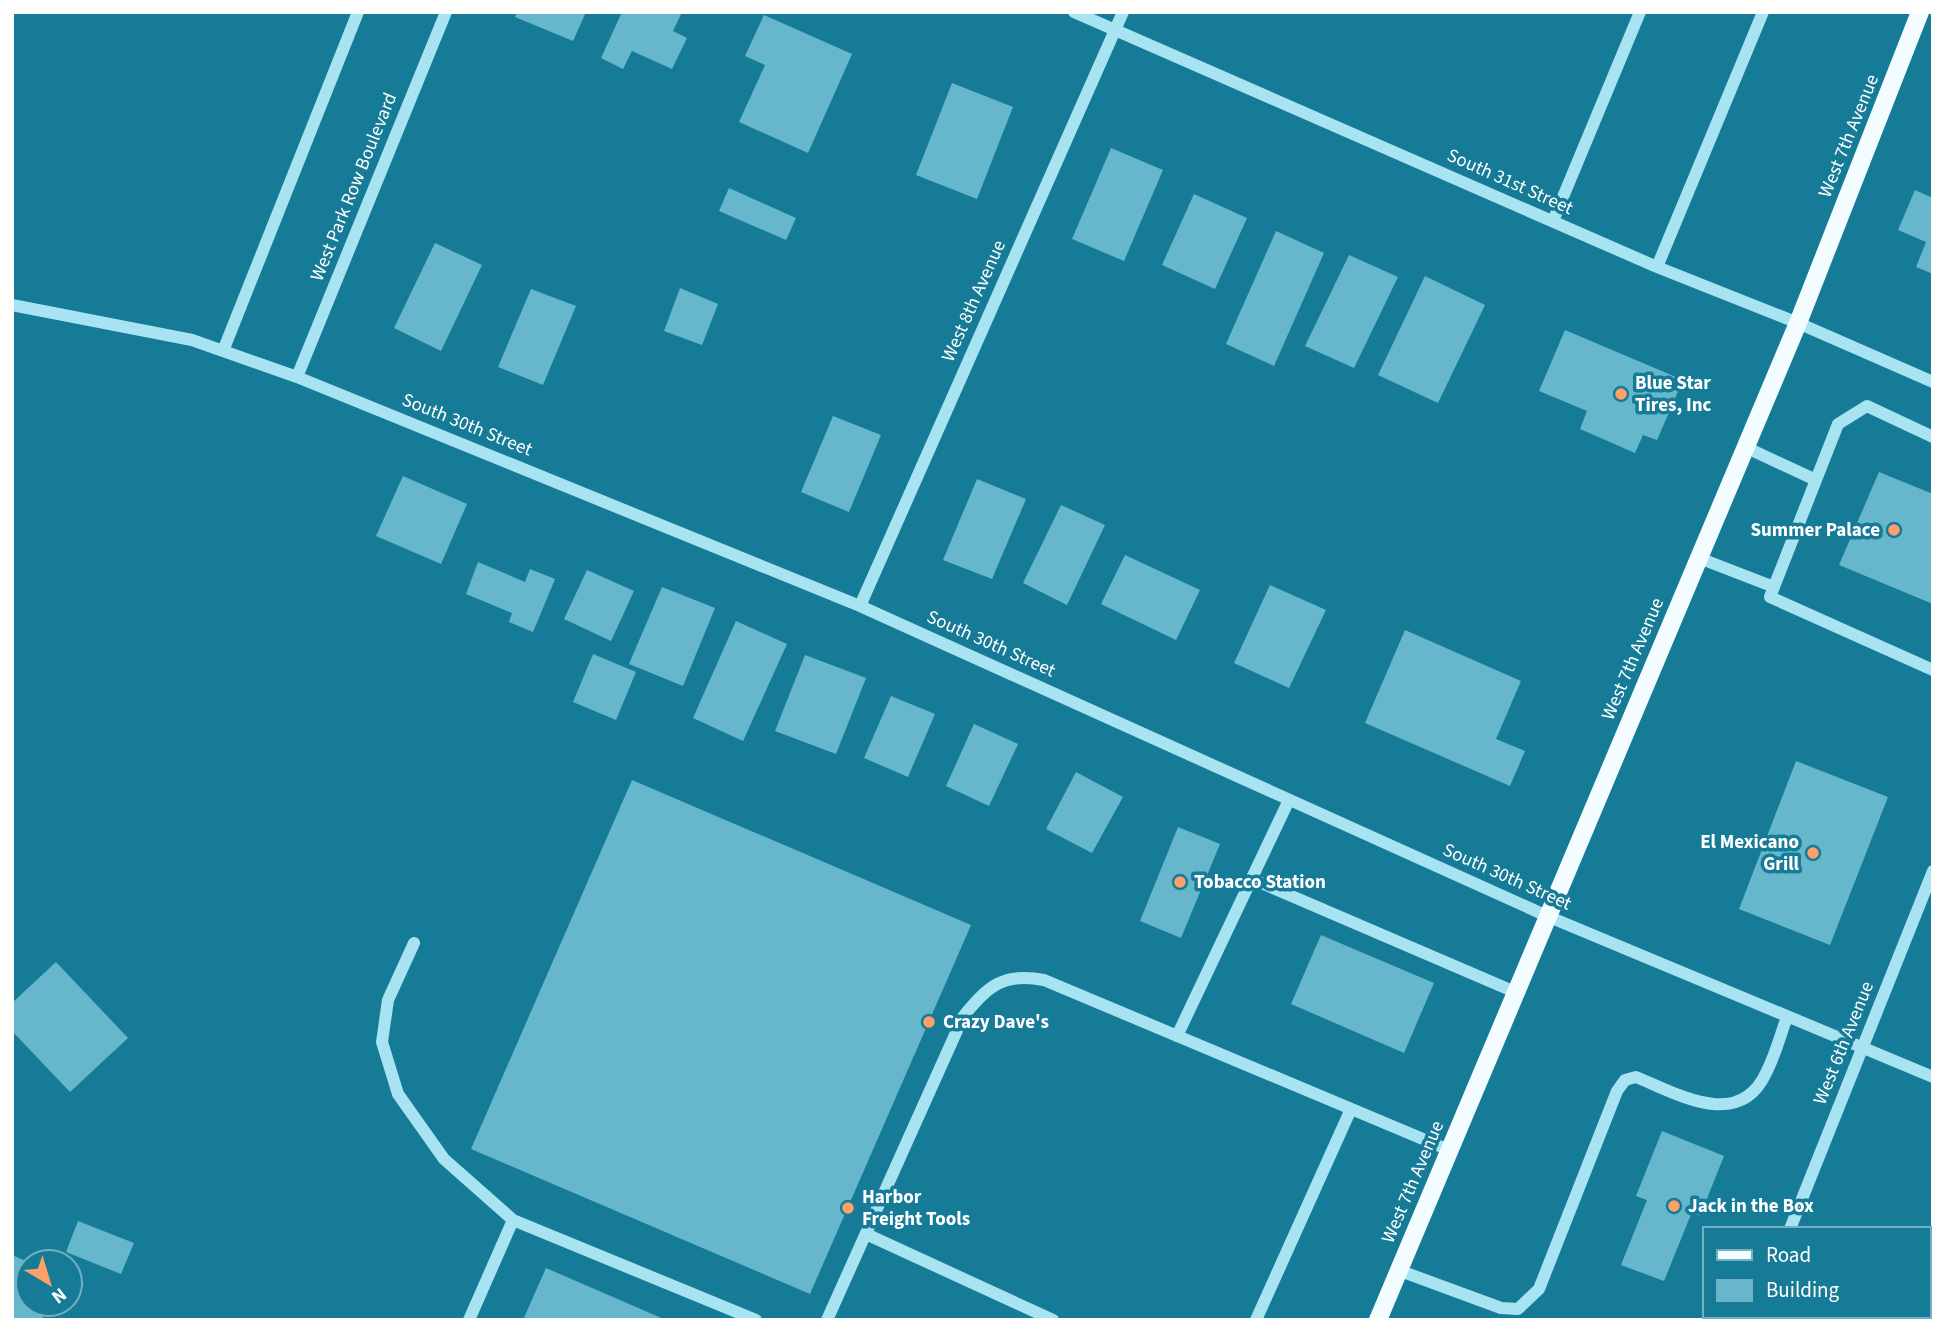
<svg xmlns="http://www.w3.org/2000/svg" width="1945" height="1332" font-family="'Source Sans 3',sans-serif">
<rect width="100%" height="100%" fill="#167b97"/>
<path fill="#66b7cb" d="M517 12H586L573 41 515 17Z
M622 12H682L673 31 687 38 672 69 632 51 623 69 601 58Z
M764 15 852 54 808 153 739 122 765 65 745 56Z
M952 83 1013 107 977 199 916 175Z
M1111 148 1163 170 1124 261 1072 239Z
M729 188 796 218 786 240 719 211Z
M1915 190 1933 198V274L1916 267 1926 242 1898 230Z
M1194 194 1247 218 1215 289 1162 265Z
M1276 231 1324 253 1274 366 1226 344Z
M435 243 482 265 441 351 394 328Z
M1349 255 1398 277 1354 368 1305 346Z
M1425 276 1485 305 1438 403 1378 375Z
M680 288 718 304 702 345 664 331Z
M531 289 576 306 543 385 498 367Z
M1565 330 1683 380 1657 440 1643 435 1635 453 1580 429 1587 411 1539 391Z
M833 416 881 435 849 512 801 492Z
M1879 472 1933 494V604L1839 565Z
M403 476 467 504 441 564 376 536Z
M977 479 1026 499 992 579 943 560Z
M1061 505 1105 525 1067 605 1023 583Z
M1125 555 1200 590 1176 640 1101 604Z
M478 562 525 582 530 569 555 579 533 632 509 622 512 613 466 594Z
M587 570 634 591 611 641 564 619Z
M1270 585 1326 610 1289 688 1234 663Z
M662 587 715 608 683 686 629 664Z
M736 621 787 644 743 741 693 718Z
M1405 630 1521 681 1496 739 1525 751 1510 786 1365 723Z
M593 654 636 672 616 720 573 702Z
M805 655 866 678 836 754 775 731Z
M891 696 935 714 908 777 864 758Z
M974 724 1018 744 989 806 946 786Z
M1796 761 1888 797 1830 945 1739 909Z
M1076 772 1123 797 1092 853 1046 829Z
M632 780 971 925 810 1294 471 1149Z
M1178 827 1220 844 1181 938 1140 921Z
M1321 935 1434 983 1404 1053 1291 1004Z
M56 962 128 1038 70 1092 12 1031V1003Z
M1662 1131 1724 1156 1700 1216 1692 1212 1664 1281 1621 1265 1647 1200 1636 1196Z
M78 1221 134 1243 121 1274 66 1252Z
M12 1255 28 1262V1304H49L42 1320H12Z
M546 1268 666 1320H523Z"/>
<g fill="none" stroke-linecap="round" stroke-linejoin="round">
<path stroke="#a8e3f2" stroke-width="12" d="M1074 12 1657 267 1798 323 1933 382
M1553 221 1640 12
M1657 267 1763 12
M12 305 192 340 297 377 860 606 1547 916 1933 1077
M223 351 358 12
M297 377 446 12
M1933 437 1867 406 1838 424 1770 597 1933 670
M1745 447 1816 480
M1699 558 1774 587
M860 606 1123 12
M1252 879 1515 992
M414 943 388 1000 382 1042 398 1094 444 1159 513 1220 469 1320
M1177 1036 1289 800
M513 1220 756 1320
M1790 1229 1933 871
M866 1234 1053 1320
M1398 1270 1501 1308 1518 1309 1539 1289 1617 1091 1625 1080 1636 1077C1678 1094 1739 1131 1766 1073 1775 1056 1780 1036 1787 1017
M827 1320 963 1017C987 986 1004 972 1044 980L1449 1150
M1256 1320 1351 1109
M1754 1320 1755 1316"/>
<path stroke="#f3fcff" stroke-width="18" d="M1378 1320 1798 323 1920 12"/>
</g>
<g fill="#ff9f69" stroke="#167b97" stroke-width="2.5">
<circle cx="1621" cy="394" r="7"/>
<circle cx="1894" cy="530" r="7"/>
<circle cx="1813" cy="853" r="7"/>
<circle cx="1180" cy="882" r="7"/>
<circle cx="929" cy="1022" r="7"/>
<circle cx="1674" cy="1206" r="7"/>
<circle cx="848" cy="1208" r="7"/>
</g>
<g text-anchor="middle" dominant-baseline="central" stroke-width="7" stroke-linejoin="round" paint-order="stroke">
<g font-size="19" fill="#fff" stroke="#167b97">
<text transform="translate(1849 136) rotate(-68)">West 7th Avenue</text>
<text transform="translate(1510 182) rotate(24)">South 31st Street</text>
<text transform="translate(354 187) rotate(-68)">West Park Row Boulevard</text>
<text transform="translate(974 301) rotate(-66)">West 8th Avenue</text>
<text transform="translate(467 425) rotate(22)">South 30th Street</text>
<text transform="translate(991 644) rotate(24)">South 30th Street</text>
<text transform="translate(1633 659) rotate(-67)">West 7th Avenue</text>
<text transform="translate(1507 877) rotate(24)">South 30th Street</text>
<text transform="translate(1844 1043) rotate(-68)">West 6th Avenue</text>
<text transform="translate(1413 1182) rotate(-67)">West 7th Avenue</text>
</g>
<g font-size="19" font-weight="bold" fill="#fff" stroke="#167b97" text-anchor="start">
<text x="1635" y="383">Blue Star<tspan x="1635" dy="22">Tires, Inc</tspan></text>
<text x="1880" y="530" text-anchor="end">Summer Palace</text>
<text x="1799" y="842" text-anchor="end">El Mexicano<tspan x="1799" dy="22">Grill</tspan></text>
<text x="1194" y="882">Tobacco Station</text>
<text x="943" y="1022">Crazy Dave's</text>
<text x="862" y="1197">Harbor<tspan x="862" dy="22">Freight Tools</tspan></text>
<text x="1688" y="1206">Jack in the Box</text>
</g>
</g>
<rect width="1945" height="1332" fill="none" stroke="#ffffff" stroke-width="28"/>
<rect x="1703" y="1227" width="228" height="91" fill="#167b97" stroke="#73b0c1" stroke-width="2"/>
<rect x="1717" y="1250" width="35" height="10" fill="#f3fcff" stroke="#73b0c1" stroke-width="2"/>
<text x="1766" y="1262" font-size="21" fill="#ffffff">Road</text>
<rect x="1717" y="1280" width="35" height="21" fill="#66b7cb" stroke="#73b0c1" stroke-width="2"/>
<text x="1766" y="1297" font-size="21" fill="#ffffff">Building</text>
<g transform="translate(49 1283) rotate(142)"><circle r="33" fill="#167b97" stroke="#73b0c1" stroke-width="2"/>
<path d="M0-5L12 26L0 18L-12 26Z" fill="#ff9f69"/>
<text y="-10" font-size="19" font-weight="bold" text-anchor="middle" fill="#ffffff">N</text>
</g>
</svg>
